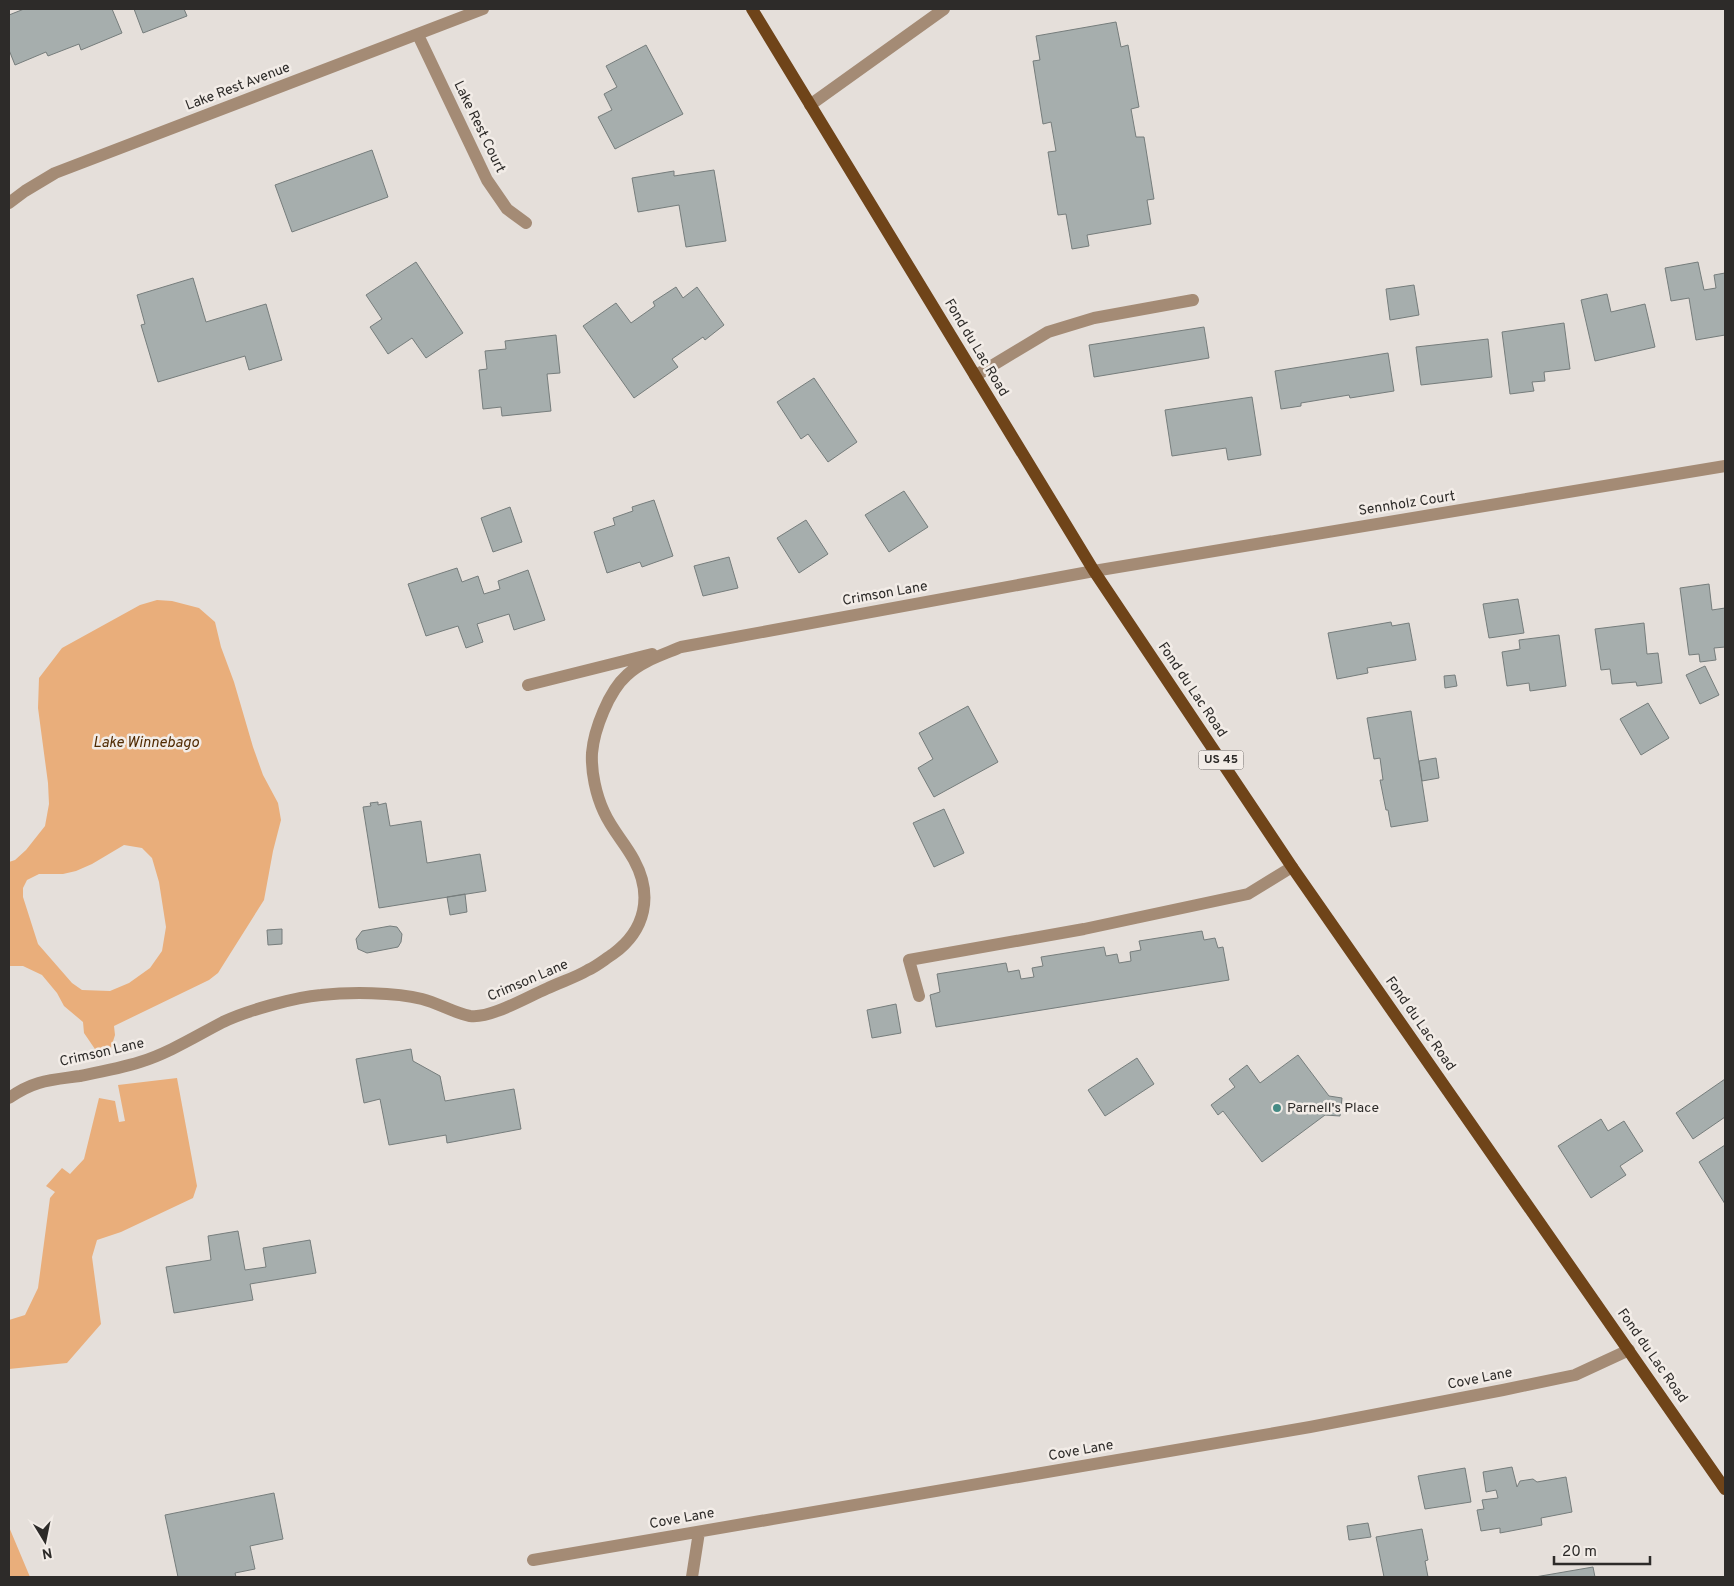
<svg xmlns="http://www.w3.org/2000/svg" width="1734" height="1586" font-family="Overpass,sans-serif">
<rect width="100%" height="100%" fill="#e5dfda"/>
<path fill="#e9ae7b" fill-rule="evenodd" d="M157 600 172 601 199 608 215 622 221 647 234 682 253 747 263 775 278 803 281 820 273 851 264 900 218 973 209 980 114 1026 115 1035 109 1054 99 1055 84 1033 83 1022 64 1006 57 993 42 975 23 966H9V862L15 860 26 850 45 826 49 804 48 783 38 708 39 678 62 648 140 605ZM124 845 142 848 152 858 159 882 166 927 162 951 150 968 129 983 110 991 82 990 72 983 38 944 23 897V888L27 880 39 874H63L76 871 92 864Z
M177 1078 197 1186 193 1198 121 1232 97 1240 92 1257 101 1324 67 1363 9 1369V1320L25 1315 38 1288 50 1198 55 1192 46 1186 62 1168 70 1174 84 1159 99 1098 115 1101 119 1122 125 1121 118 1085Z
M9 1527 30 1577H9Z"/>
<path fill="#a6aead" stroke="#767d7c" d="M24 9H112L122 33 81 50 79 44 48 56 46 52 15 65 9 50V15Z
M134 9H184L187 16 143 33Z
M1116 22 1121 47 1128 45 1139 107 1131 109 1136 137H1144L1154 199 1147 200 1151 224 1087 235 1089 246 1072 249 1066 214 1058 215 1048 152 1056 151 1051 122 1043 124 1033 61 1040 60 1036 36Z
M646 45 683 114 615 149 598 117 612 110 604 94 617 87 606 66Z
M372 150 388 197 292 232 275 185Z
M714 170 726 241 686 247 679 205 638 212 632 178 674 171V176Z
M416 262 463 333 426 358 412 338 388 354 370 327 382 319 366 295Z
M1698 262 1704 290 1716 288 1714 275 1725 273V335L1696 340 1689 298 1671 301 1665 268Z
M193 278 206 322 266 304 282 360 249 370 245 356 158 382 141 325 145 324 137 295Z
M1414 285 1419 315 1390 320 1386 289Z
M676 287 683 298 697 287 724 325 705 340 703 337 672 359 678 367 634 398 583 326 616 303 631 323 655 306 653 302Z
M1607 294 1611 312 1645 304 1655 347 1595 361 1581 300Z
M1564 323 1570 369 1544 372 1545 381 1532 382 1534 391 1510 394 1502 332Z
M1204 327 1209 358 1094 377 1089 345Z
M556 335 560 373 547 374 551 411 502 416 501 407 483 409 479 370 487 369 485 351 506 349 505 341Z
M1488 339 1492 377 1421 385 1416 347Z
M1388 353 1394 391 1350 398 1349 395 1301 403V406L1281 409 1275 371Z
M814 378 857 442 828 462 808 434 801 439 777 402Z
M1252 397 1261 455 1228 460 1226 448 1172 456 1165 410Z
M904 491 928 527 889 552 865 515Z
M654 500 673 556 642 567 640 562 607 573 594 532 615 525 613 518 633 511 632 507Z
M510 507 522 542 493 552 481 518Z
M806 520 828 554 799 573 777 538Z
M729 557 738 588 703 596 694 566Z
M457 568 462 582 478 576 484 594 500 589 498 581 528 570 545 620 514 630 509 614 477 624 483 642 466 648 458 626 426 636 408 584Z
M1709 584 1712 610 1725 608V647L1714 648 1716 660 1700 662 1699 654 1689 655 1680 588Z
M1518 599 1524 633 1489 638 1483 604Z
M1391 622 1392 626 1409 623 1416 660 1367 668 1368 673 1337 679 1328 633Z
M1644 623 1647 654 1658 653 1662 683 1637 686 1636 682 1612 684 1610 669 1601 670 1595 629Z
M1559 635 1566 686 1530 691 1529 683 1507 686 1502 652 1520 649 1519 640Z
M1705 666 1719 695 1700 704 1686 675Z
M1455 675 1457 686 1445 688 1444 676Z
M1648 703 1669 738 1641 755 1620 719Z
M968 706 998 762 934 797 918 768 933 759 919 733Z
M1411 711 1428 821 1391 827 1388 810H1386L1380 780H1383L1380 758 1374 759 1367 718Z
M1436 758 1439 778 1422 781 1419 761Z
M378 802V805L386 803 390 826 421 821 427 863 480 854 486 891 379 908 363 807 371 806 370 803Z
M944 809 964 853 934 867 913 823Z
M465 894 467 912 450 915 447 897Z
M390 926 397 927 402 934 401 942 398 947 367 953 358 949 356 939 362 931Z
M282 929V944L268 945 267 930Z
M1202 931 1204 940 1215 938 1218 948 1223 947 1229 980 936 1027 930 995 940 992 937 974 1006 963 1008 972 1019 970 1021 979 1034 977 1032 968 1043 966 1041 957 1104 947 1106 956 1117 954 1119 963 1131 961 1130 952 1141 950 1139 941Z
M896 1004 901 1033 872 1038 867 1010Z
M411 1049 413 1061 440 1076 445 1101 514 1089 521 1129 447 1143 446 1135 389 1145 380 1099 364 1103 356 1059Z
M1298 1055 1329 1096 1342 1098 1340 1116 1325 1115 1262 1162 1223 1111 1218 1115 1211 1105 1235 1087 1229 1079 1247 1065 1260 1083Z
M1137 1058 1154 1084 1105 1116 1088 1090Z
M1725 1079V1117L1693 1139 1676 1113Z
M1601 1119 1608 1131 1624 1121 1643 1151 1620 1166 1626 1175 1591 1198 1558 1146Z
M1725 1145V1204L1699 1162Z
M238 1231 245 1270 266 1267 263 1248 310 1240 316 1273 250 1284 253 1300 174 1313 166 1267 211 1260 208 1236Z
M1512 1467 1517 1487 1520 1481 1533 1479 1537 1482 1566 1477 1572 1512 1541 1518 1542 1525 1500 1533V1528L1481 1531 1477 1510 1484 1509 1482 1500 1498 1498 1496 1490 1486 1492 1483 1472Z
M1465 1468 1471 1502 1425 1509 1418 1476Z
M274 1493 283 1539 250 1546 255 1569 235 1573 236 1577H178L165 1515Z
M1368 1523 1371 1537 1349 1540 1347 1526Z
M1422 1529 1428 1560 1425 1561 1428 1577H1384L1376 1537Z
M1593 1567 1595 1577H1535Z"/>
<g fill="none" stroke-linecap="round" stroke-linejoin="round">
<path stroke="#a48b75" stroke-width="12" d="M418 35 487 180 507 209 526 223
M810 105 944 9
M9 203 25 191 55 173 483 9
M975 376 1048 332 1094 318 1193 300
M528 685 652 654
M919 996 909 960 1084 929 1248 894 1292 867
M9 1098C34 1080 51 1080 80 1076 100 1072 121 1068 140 1062 169 1053 196 1036 223 1022 246 1011 295 997 321 995 349 992 395 992 422 999 438 1003 454 1013 470 1016 490 1019 527 997 546 989 560 982 575 978 588 970 597 966 605 959 613 954 646 930 653 895 634 860 625 843 612 830 604 812 596 795 591 772 592 753 594 729 609 691 627 675 642 661 662 655 681 647L1094 571 1725 466
M533 1560 1310 1427 1503 1390 1575 1375 1629 1350
M692 1577 699 1532"/>
<path stroke="#6f4419" stroke-width="12" d="M752 9 1094 571 1292 867 1725 1489"/>
</g>
<circle fill="#458b85" stroke="#f2ece7" stroke-width="2" cx="1277" cy="1108" r="5"/>
<g text-anchor="middle" dominant-baseline="central" stroke-width="5" stroke-linejoin="round" paint-order="stroke">
<rect fill="#f2ece7" stroke="#686562" stroke-width="1" x="1198.5" y="750.5" width="45" height="19" rx="4"/>
<g font-size="12" font-weight="bold" fill="#2d2b29">
<text x="1221" y="760">US 45</text>
</g>
<g font-size="14" fill="#2d2b29" stroke="#f2ece7">
<text transform="translate(238 87) rotate(-21)">Lake Rest Avenue</text>
<text transform="translate(479 127) rotate(64)">Lake Rest Court</text>
<text transform="translate(976 348) rotate(59)">Fond du Lac Road</text>
<text transform="translate(1407 504) rotate(-9)">Sennholz Court</text>
<text transform="translate(885 594) rotate(-10)">Crimson Lane</text>
<text transform="translate(1192 690) rotate(56)">Fond du Lac Road</text>
<text transform="translate(528 981) rotate(-23)">Crimson Lane</text>
<text transform="translate(1420 1024) rotate(55)">Fond du Lac Road</text>
<text transform="translate(102 1053) rotate(-13)">Crimson Lane</text>
<text transform="translate(1652 1356) rotate(55)">Fond du Lac Road</text>
<text transform="translate(1480 1379) rotate(-11)">Cove Lane</text>
<text transform="translate(1081 1451) rotate(-10)">Cove Lane</text>
<text transform="translate(682 1519) rotate(-10)">Cove Lane</text>
</g>
<g font-size="14" fill="#2d2b29" stroke="#f2ece7" text-anchor="start">
<text x="1287" y="1108">Parnell's Place</text>
</g>
<g font-size="15" font-style="italic" fill="#4f2900" stroke="#f2ece7">
<text x="146" y="743">Lake Winnebago</text>
</g>
</g>
<rect width="1734" height="1586" fill="none" stroke="#2d2b29" stroke-width="20"/>
<g transform="translate(45 1541) rotate(170)" stroke="#f2ece7" stroke-width="4" paint-order="stroke">
<path d="M0-4L9 19L0 12L-9 19Z" fill="#2d2b29"/>
<text y="-8" font-size="14" font-weight="bold" text-anchor="middle" fill="#2d2b29">N</text>
</g>
<path d="M1554 1556v8h96v-8" fill="none" stroke="#2d2b29" stroke-width="2.5"/>
<text x="1562" y="1556" font-size="15" fill="#2d2b29" stroke="#f2ece7" stroke-width="4" paint-order="stroke">20 m</text>
</svg>
